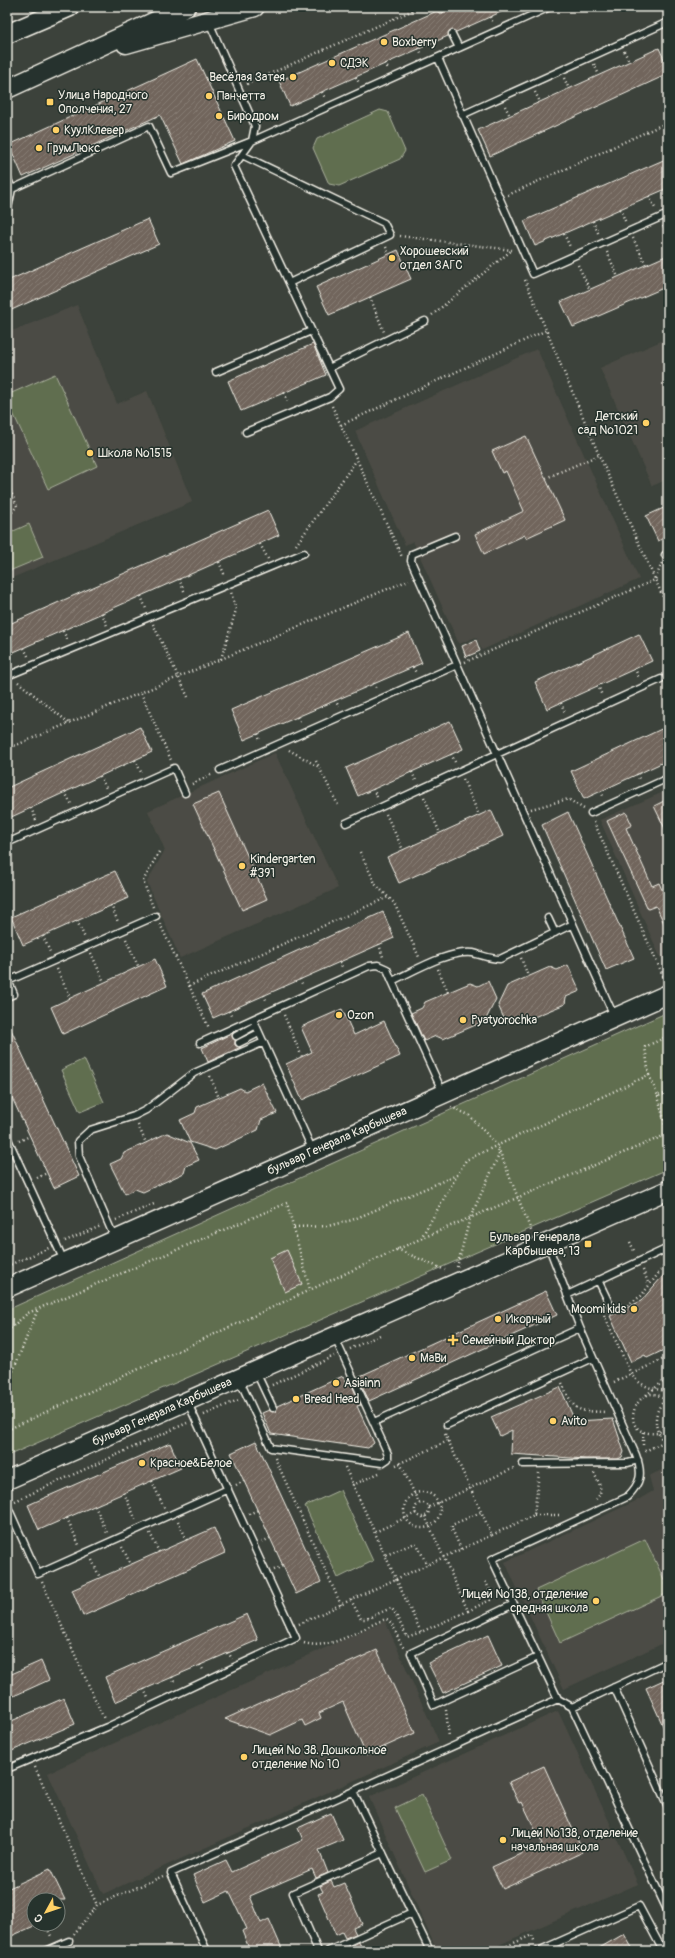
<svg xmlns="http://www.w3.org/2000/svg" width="675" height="1958" font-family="Pangolin,sans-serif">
<defs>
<pattern id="building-hatch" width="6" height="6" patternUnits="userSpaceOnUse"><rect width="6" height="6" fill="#71655b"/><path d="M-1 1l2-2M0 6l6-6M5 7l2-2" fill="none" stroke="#867c73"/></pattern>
</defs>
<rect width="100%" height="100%" fill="#3c423b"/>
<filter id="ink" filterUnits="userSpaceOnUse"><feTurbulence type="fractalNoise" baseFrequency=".025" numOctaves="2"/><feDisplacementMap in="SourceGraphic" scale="8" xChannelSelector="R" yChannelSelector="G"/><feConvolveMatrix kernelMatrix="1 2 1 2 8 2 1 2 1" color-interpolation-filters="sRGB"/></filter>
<g filter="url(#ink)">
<path fill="#4c4c45" d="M77 305 117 404 147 391 192 502 7 580V333Z
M668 338V479L652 486 600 368Z
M537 349 639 579 482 650 476 637 459 644 413 541 405 545 355 431Z
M275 753 338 888 180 958 147 882 165 850 148 811Z
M668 790V956L661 959 600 820Z
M668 1467V1641L564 1689 505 1562 638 1500 653 1491 649 1476Z
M385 1621 439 1742 103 1894 48 1773Z
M558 1711 638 1884 485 1951H437L369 1797Z"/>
<path fill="#606e50" stroke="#aab09c" d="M380 110 388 112 405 151 400 159 339 186 329 184 313 148 317 139Z
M55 374 97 466 48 489 7 400V395Z
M29 524 43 557 7 572V534Z
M668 1012V1169L7 1456V1310Z
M84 1059 104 1102 80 1112 61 1070Z
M340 1490 373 1561 338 1578 305 1506Z
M645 1539 668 1588V1593L560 1643 536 1590Z
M422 1795 452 1860 425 1872 395 1808Z"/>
<path fill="url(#building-hatch)" stroke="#f4f1e8" d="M445 7H512L456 32 450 30 448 36 290 106 279 81 437 11 443 13Z
M659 48 668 68V74L490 156 478 130Z
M197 59 235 141 183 164 160 115 23 177 9 145Z
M668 158V188L535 246 524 221Z
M148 219 159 244 7 312V281Z
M398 250 411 279 329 315 316 287Z
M668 255V286L573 327 561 302Z
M313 344 326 375 241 411 228 381Z
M526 436 565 520 526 538 525 535 484 554 475 534 524 511 506 471 502 473 492 451Z
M668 506V536L658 541 646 516Z
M268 510 279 535 7 655V625Z
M409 633 422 663 244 740 231 710Z
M639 634 652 661 547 709 535 682Z
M476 640 480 651 466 657 462 646Z
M450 721 463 749 358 796 346 768Z
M668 726V760L584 799 571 771Z
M140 727 152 752 7 819V788Z
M219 793 267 899 242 910 193 804Z
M668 799V835L654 806Z
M491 810 503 836 399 883 387 857Z
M568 812 634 958 606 970 542 825Z
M626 812 632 825 626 828 652 886 659 883 668 903V932L656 906 648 909 607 821Z
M115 871 128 898 23 945 11 917Z
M383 912 394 938 213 1018 202 994Z
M155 959 167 986 63 1034 51 1007Z
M568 965 580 991 566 997 565 1004 522 1022 516 1018 506 1023 498 1005 507 986 550 967 557 970Z
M488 981 496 999 485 1021 443 1039 436 1036 424 1041 411 1013 422 1008 425 1002 470 983 478 986Z
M342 1009 354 1035 384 1021 400 1056 302 1100 286 1064 312 1052 301 1027Z
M7 1021 79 1176 54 1188 7 1087Z
M233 1033 232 1036 235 1040V1045L241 1047 208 1062 202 1048Z
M262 1083 277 1113 261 1120 258 1130 215 1150 190 1142 180 1120 195 1113 197 1107 240 1088 245 1091Z
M167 1133 190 1143 199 1160 186 1166 184 1173 143 1192 135 1189 125 1194 110 1164 121 1159 124 1153Z
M287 1250 302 1284 285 1292 270 1258Z
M668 1270V1348L647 1358 645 1355 631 1362 610 1316 641 1301Z
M546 1291 557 1315 369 1401 358 1377Z
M343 1376 347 1383 350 1381 361 1405 357 1406 374 1443 368 1448 271 1434 262 1413 269 1410 275 1412 277 1406Z
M560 1387 575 1421 613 1419 624 1452 622 1457 618 1459H586L511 1454 512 1430 500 1436 491 1417Z
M256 1441 321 1582 296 1594 231 1453Z
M170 1443 181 1468 39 1530 28 1505Z
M214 1528 225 1553 83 1616 72 1590Z
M247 1614 258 1640 115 1702 105 1677Z
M488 1635 502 1666 443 1693 428 1663Z
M377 1650 415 1733 366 1755 343 1702 319 1713 321 1718 305 1726 302 1720 270 1735 225 1719Z
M41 1661 49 1680 7 1699V1676Z
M668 1678V1737L646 1688Z
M64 1698 75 1724 7 1753V1723Z
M544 1766 583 1852 503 1889 492 1867 542 1844 522 1802 519 1803 509 1782Z
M331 1813 343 1840 319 1850 328 1873 316 1878 312 1869 250 1896 261 1923 269 1919 283 1951H250L242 1931 247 1929 229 1891 205 1902 193 1875 226 1860 232 1872 303 1840 298 1828Z
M50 1869 65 1900H34V1926L7 1938V1889Z
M331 1881 334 1887 344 1883 362 1924 353 1928 356 1934 345 1938 342 1932 336 1935 318 1894 323 1892 320 1886Z
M624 1934 634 1951H594Z
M359 1942 363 1951H351L349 1947Z"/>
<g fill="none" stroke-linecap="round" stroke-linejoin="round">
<defs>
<path id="lane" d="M440 7 441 9
M667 7 668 8
M209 22 255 126 252 141 234 166 339 389 330 397 246 432
M452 34 459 48
M438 58 533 274 668 214
M462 115 668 22
M242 155 384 223 390 235 289 283
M7 177 12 189
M7 213 12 189 149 126 171 173 252 141 550 7
M329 368 425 321
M216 372 311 331
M455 536 412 554 411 561 614 1016
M665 555 668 553
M7 676 304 553
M220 770 457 665
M591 813 668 778
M346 823 661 679
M7 843 174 768 185 793
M548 918 555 933
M7 978 14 994 7 997
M8 981 156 916
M392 981 443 1093
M253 1019 313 1151
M236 1036 256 1025
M200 1043 369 966 378 965 387 969 392 981C414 971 448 950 473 953 482 955 490 959 500 959L573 924
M239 1043 259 1033
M7 1137 64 1261
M115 1239 79 1156 78 1141 90 1130 134 1116 146 1110 194 1073 264 1042
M548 1245 580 1328 636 1455C643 1474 641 1483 627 1497L492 1559 558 1699 572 1707 668 1912
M598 1280 612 1309
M567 1295 668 1248
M256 1372 273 1408
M240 1381 271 1448 382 1463 388 1459V1454L335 1338
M374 1422 580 1328
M447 1425 593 1358
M523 1464 628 1463 638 1460
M7 1505 38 1574 228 1489
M514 1604 411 1653 434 1705 538 1657
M614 1687 668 1807
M572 1707 668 1662
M7 1769 107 1727 296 1638 188 1403
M353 1791 430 1951
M46 1951 69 1941
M207 1951 171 1873 558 1699
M318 1951 293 1893 383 1853
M328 1951 412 1913
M538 1951 639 1906 663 1951"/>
<path id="secondary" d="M7 34 70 7
M126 44 255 7
M7 89 186 7
M7 1288 668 994
M7 1480 668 1190"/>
</defs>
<use href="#lane" stroke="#f4f1e8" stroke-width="9"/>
<use href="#secondary" stroke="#f4f1e8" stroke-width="21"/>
<path stroke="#f4f1e8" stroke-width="2.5" stroke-dasharray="1 3" stroke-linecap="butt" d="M490 17 493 23
M419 48 422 55
M624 51 629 61
M386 63 388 70
M594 64 599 75
M356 77 359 83
M564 78 569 89
M247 84 420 7
M322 92 325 98
M535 92 540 102
M505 106 510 116
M508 195 668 122
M649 196 656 210
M620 209 626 223
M593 221 599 235
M663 226 668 236
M564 234 570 247
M400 236 512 250
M633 238 646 265
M386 247 389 254
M607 252 618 277
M578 265 590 290
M525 280 599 455 668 608
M370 297 384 332
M432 315 512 250
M284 393 289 404
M332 406 402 557
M341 425 547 330
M546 478 599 455
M7 483 17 506 7 518
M260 544 268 559
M296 545 356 461
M219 562 225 576
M179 579 185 593
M141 596 146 609
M102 613 107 626
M153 624 188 697
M63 631 68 641
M24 648 29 658
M221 659 236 610 231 592
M465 662 655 580 662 563
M413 667 416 673
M635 668 639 679
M18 682 69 723
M374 683 377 690
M598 685 602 696
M141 693 171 760
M335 700 339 707
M561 703 565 713
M297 717 300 724
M258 734 260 741
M7 749 409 580
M289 750 319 767
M451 754 456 764
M135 760 141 772
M316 761 338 805
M412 772 416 781
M637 774 640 781
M100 776 106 788
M463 779 479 815
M192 784 213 774
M373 789 378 799
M601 791 604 798
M65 792 71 804
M424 797 440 833
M31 808 36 820
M531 809 568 799 584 809
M386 814 403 850
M594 822 665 980
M360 852 376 885 394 903 419 957
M111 905 118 922
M153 907 143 881 160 850
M77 921 85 938
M160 924 209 1028
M43 936 50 952
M126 939 138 966
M379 944 383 957
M91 953 104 982
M521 958 528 976
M340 962 343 969
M57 969 70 998
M438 969 448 992
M300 979 303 986
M189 986 388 897
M264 995 267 1002
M229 1011 232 1018
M284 1015 302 1057
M649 1075 645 1047 668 1036
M210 1076 219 1098
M658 1096 668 1137
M7 1103 13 1100
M451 1107 469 1115 497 1145 532 1233
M138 1125 146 1143
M19 1141 30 1136
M37 1178 47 1173
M116 1220 154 1204
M294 1227 328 1226 352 1220 457 1175
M421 1238 466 1160 649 1075 658 1096 668 1093
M65 1241 101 1226
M630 1242 635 1253
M397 1249 445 1270
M7 1266 49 1248
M457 1267 470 1218 499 1155 498 1150
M643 1270 649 1285
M620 1304 626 1306 641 1296 668 1261
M604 1315 631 1374C641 1387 652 1389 668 1391
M7 1331 28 1313 287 1203 310 1290
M350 1349 380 1335
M614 1382 668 1357
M562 1383C575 1412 575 1411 607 1412
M272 1385 334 1356
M7 1386 38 1309
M646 1395 668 1378
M668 1398C651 1409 653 1434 668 1445
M668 1404C643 1369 609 1438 658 1433L668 1425
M204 1415 238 1400
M7 1430 420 1239 668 1134
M643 1445V1432
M645 1451 668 1440
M275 1458 341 1605
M400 1463 419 1503
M396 1465 448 1441
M345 1467 353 1485
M379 1473 353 1485 396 1579 492 1535 445 1434
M594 1473C598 1482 605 1491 596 1499
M152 1481 164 1508
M236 1485 244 1481
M404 1510a18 18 0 1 1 36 0a18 18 0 1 1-36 0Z
M124 1493 136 1520
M15 1501 187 1423
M415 1510a7 7 0 1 1 14 0a7 7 0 1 1-14 0Z
M95 1506 107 1533
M429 1507 516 1467
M249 1514 258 1510
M534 1515H561
M67 1518 79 1545
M178 1521 187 1540
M375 1532 416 1513
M150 1533 159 1552
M492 1535 534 1515 539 1473
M262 1542 270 1538
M122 1547 131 1565
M461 1549 452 1529V1525L481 1512
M386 1555 415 1543 418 1546 427 1565
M92 1560 100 1578
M274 1570 283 1566
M42 1582 104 1719
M351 1600 361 1619H366L391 1608 394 1611 407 1637 421 1632
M468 1611 490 1600 492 1594 485 1581
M299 1624 396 1579 421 1632 468 1611 425 1516
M304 1643C334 1651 359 1628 386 1619 395 1622 397 1641 404 1648
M228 1652 232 1659
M200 1665 204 1671
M172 1677 175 1684
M144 1689 148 1698
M446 1710 449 1737
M35 1767 97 1905
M45 1924 52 1938
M74 1934 97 1905 163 1876
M496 1951 532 1935 535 1943"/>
<use href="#lane" stroke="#26332d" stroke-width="6"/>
<use href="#secondary" stroke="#26332d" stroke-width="18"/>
</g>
</g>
<g fill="#ffd166" stroke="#26332d" stroke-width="1.5">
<circle cx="384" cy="42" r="4"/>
<circle cx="332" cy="63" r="4"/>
<circle cx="293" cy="77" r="4"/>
<circle cx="209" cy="96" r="4"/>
<rect x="46" y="98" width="8" height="8" rx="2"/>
<circle cx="219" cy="116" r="4"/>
<circle cx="56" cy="130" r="4"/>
<circle cx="39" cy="148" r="4"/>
<circle cx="392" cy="258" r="4"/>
<circle cx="646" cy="423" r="4"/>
<circle cx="90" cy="453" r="4"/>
<circle cx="242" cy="866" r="4"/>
<circle cx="339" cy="1015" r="4"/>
<circle cx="463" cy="1020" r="4"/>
<rect x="584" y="1240" width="8" height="8" rx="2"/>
<circle cx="634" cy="1309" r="4"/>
<circle cx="498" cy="1319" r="4"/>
<path d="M451 1334h4v4h4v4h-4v4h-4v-4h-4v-4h4z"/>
<circle cx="412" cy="1358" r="4"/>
<circle cx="336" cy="1383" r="4"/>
<circle cx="296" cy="1399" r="4"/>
<circle cx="553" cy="1421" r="4"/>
<circle cx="142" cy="1463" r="4"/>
<circle cx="596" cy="1601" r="4"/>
<circle cx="244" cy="1757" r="4"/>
<circle cx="503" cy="1840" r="4"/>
</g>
<g text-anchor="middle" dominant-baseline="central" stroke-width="3" stroke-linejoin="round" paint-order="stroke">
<g font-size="12" fill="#f4f1e8" stroke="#26332d" text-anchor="start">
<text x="392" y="42">Boxberry</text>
<text x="340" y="63">СДЭК</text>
<text x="285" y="77" text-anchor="end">Весёлая Затея</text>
<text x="58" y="95">Улица Народного<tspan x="58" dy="14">Ополчения, 27</tspan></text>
<text x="217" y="96">Панчетта</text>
<text x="227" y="116">Биродром</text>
<text x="64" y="130">КуулКлевер</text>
<text x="47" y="148">ГрумЛюкс</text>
<text x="400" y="251">Хорошевский<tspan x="400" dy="14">отдел ЗАГС</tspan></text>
<text x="638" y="416" text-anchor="end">Детский<tspan x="638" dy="14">сад №1021</tspan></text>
<text x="98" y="453">Школа №1515</text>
<text x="250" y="859">Kindergarten<tspan x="250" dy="14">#391</tspan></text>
<text x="347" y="1015">Ozon</text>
<text x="471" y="1020">Pyatyorochka</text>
<text x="580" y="1237" text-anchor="end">Бульвар Генерала<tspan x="580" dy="14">Карбышева, 13</tspan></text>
<text x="626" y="1309" text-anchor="end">Moomi kids</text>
<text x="506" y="1319">Икорный</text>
<text x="462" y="1340">Семейный Доктор</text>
<text x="420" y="1358">МаВи</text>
<text x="344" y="1383">Asiainn</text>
<text x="304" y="1399">Bread Head</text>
<text x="561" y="1421">Avito</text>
<text x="150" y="1463">Красное&amp;Белое</text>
<text x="588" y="1594" text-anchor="end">Лицей №138, отделение<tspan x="588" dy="14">средняя школа</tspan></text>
<text x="252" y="1750">Лицей № 38. Дошкольное<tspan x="252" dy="14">отделение № 10</tspan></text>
<text x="511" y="1833">Лицей №138, отделение<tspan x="511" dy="14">начальная школа</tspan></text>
</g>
<g font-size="12" fill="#f4f1e8" stroke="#26332d">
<text transform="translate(337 1141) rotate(-24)">бульвар Генерала Карбышева</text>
<text transform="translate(162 1412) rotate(-24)">бульвар Генерала Карбышева</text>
</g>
</g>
<rect width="675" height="1958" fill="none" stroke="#26332d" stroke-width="24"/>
<rect x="12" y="12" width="651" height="1934" fill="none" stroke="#f4f1e8" stroke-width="1.5" filter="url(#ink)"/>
<g transform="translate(46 1912) rotate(230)"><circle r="19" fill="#26332d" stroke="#787f78"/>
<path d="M0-3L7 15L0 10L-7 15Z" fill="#ffd166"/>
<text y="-6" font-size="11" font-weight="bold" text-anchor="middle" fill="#f4f1e8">С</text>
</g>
</svg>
